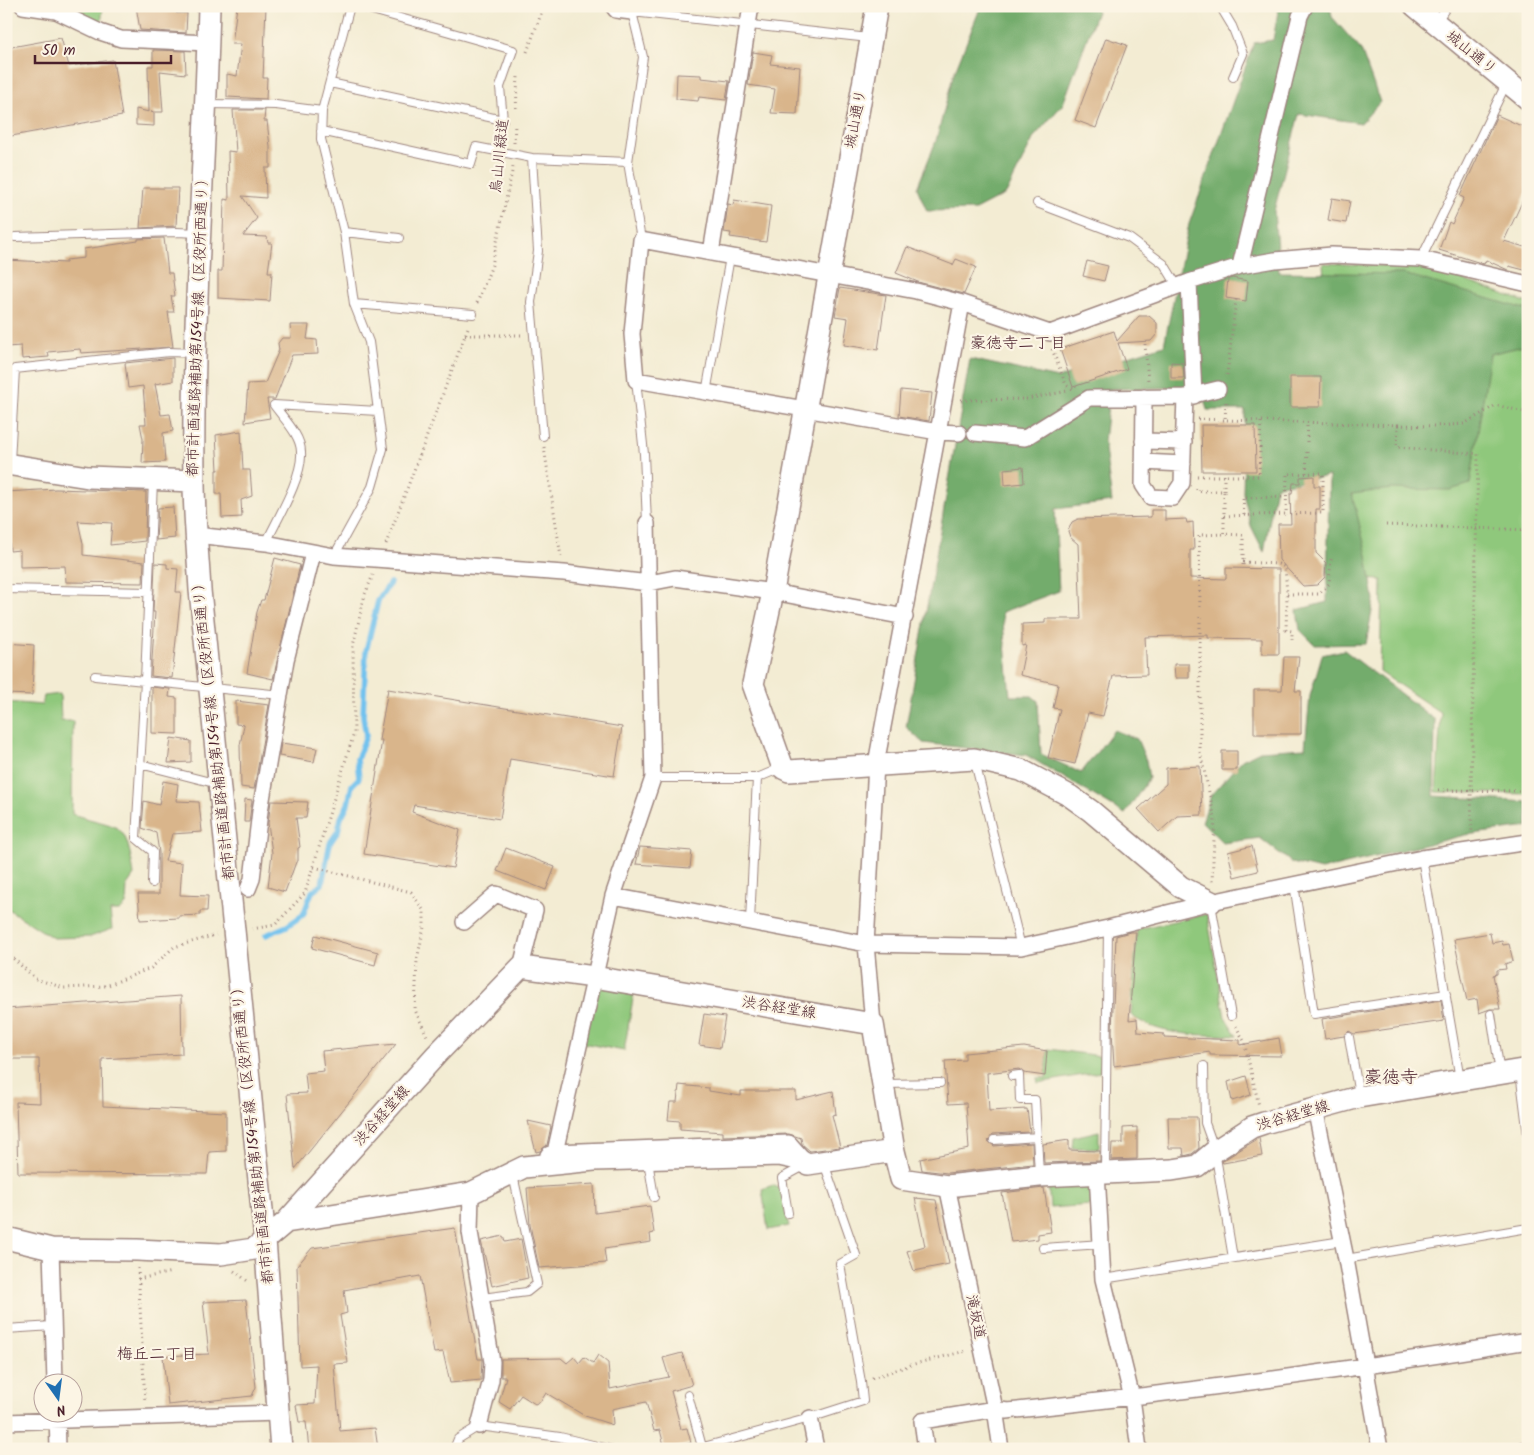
<svg xmlns="http://www.w3.org/2000/svg" width="1534" height="1455" font-family="Kalam,'Klee One',sans-serif">
<rect width="100%" height="100%" fill="#fcf5e5"/>
<filter id="ink" filterUnits="userSpaceOnUse"><feTurbulence type="fractalNoise" baseFrequency=".02" numOctaves="2"/><feDisplacementMap in="SourceGraphic" scale="10" xChannelSelector="R" yChannelSelector="G"/><feConvolveMatrix kernelMatrix="1 2 1 2 8 2 1 2 1" color-interpolation-filters="sRGB"/></filter>
<filter id="wash" filterUnits="userSpaceOnUse"><feTurbulence type="fractalNoise" baseFrequency=".0096" numOctaves="4" result="noise"/><feDisplacementMap in="SourceGraphic" scale="20" xChannelSelector="R" yChannelSelector="G"/><feGaussianBlur stdDeviation="1.12" result="paint"/><feColorMatrix in="noise" values="0 0 0 0 0 0 0 0 0 0 0 0 0 0 0 0 0 1.4 0 .05"/><feComposite in="paint" operator="in"/></filter>
<g filter="url(#wash)">
<rect width="100%" height="100%" fill="#f3ecd3"/>
<path fill="#8fc87c" stroke="#6c7454" d="M65 6H103L101 26Z
M1323 263 1418 267 1455 277 1528 303V794L1436 792 1441 713 1380 672 1382 580 1356 579 1341 524Z
M60 694 61 721H73L72 814C122 830 125 818 134 875L127 885 126 905 119 911H110L112 929 90 937 53 938 8 909 6 702 42 705 44 696Z
M1207 914 1225 1017 1237 1036C1201 1034 1161 1038 1131 1015L1137 929Z
M598 981 635 987 624 1051 583 1043Z
M1048 1049 1101 1056 1100 1072 1038 1083 1037 1078H1046Z
M1099 1131V1148H1072L1073 1137Z
M1088 1181 1091 1185 1092 1205 1050 1208 1048 1183Z
M773 1185 780 1189 789 1226 768 1230 762 1189Z"/>
<path fill="#73ac6c" stroke="#5e664c" d="M981 6H1099L1063 104 1034 137 1006 194 975 210 927 211 917 188 936 141 953 76Z
M1279 6H1330L1332 17 1361 50 1380 102 1361 123 1299 114 1274 211 1279 272 1404 274 1528 310V345L1490 354 1470 484 1450 490 1392 489 1352 494 1367 555 1374 600 1366 644 1315 645 1300 630 1297 610 1327 602 1329 476 1276 486 1264 552 1251 526 1243 493 1245 410H1207L1201 387 1110 389 1104 441 1112 502 1055 509 1059 591 1002 612 1010 696H1032L1038 701 1041 754 1081 773 1114 730 1137 739 1146 760 1149 778 1125 814 1026 755 923 743 906 727 970 359 1058 378 1164 345 1189 224 1254 43 1273 40Z
M1344 650 1435 720 1434 796 1528 802V827L1465 835 1321 870 1292 863 1260 838 1223 843 1202 822 1211 795 1242 760 1260 751 1305 748 1310 696 1322 655Z"/>
<g fill="none" stroke-linecap="round" stroke-linejoin="round">
<path stroke="#72c2ee" stroke-width="5.5" d="M266 935 287 926 303 915 312 892 322 884 330 843 338 831 341 818 348 804 352 785 359 778 357 759 366 736 363 716 366 651 378 601 390 583"/>
</g>
<g id="blocks">
<path fill="#d9b58b" d="M136 6H175L176 13H187L186 33 140 30Z
M237 6H266L263 78H267L266 99 227 97V74L237 76 241 44H232Z
M61 38 69 66 113 60 122 116 6 137V48Z
M1106 38 1127 45 1096 128 1075 120Z
M153 50 185 51 186 74 160 71 163 112H151L154 113V126L136 125V109L149 112 148 66H153Z
M753 52 772 55 770 64 800 67 797 114 771 113 775 89 748 85Z
M677 74 701 75V78L729 81 726 100 699 97 698 101 676 99Z
M233 110H265L264 121H267L270 147V168H265L266 198 242 196 257 218 243 236 267 237 268 243H272L268 272H272L270 301 218 298V271H222L224 199 229 200 228 151 236 152Z
M1497 115 1528 129V189L1504 241 1528 248V271L1509 266 1508 270 1486 260 1484 264 1439 250 1449 222 1452 224 1464 198 1460 196Z
M143 188H178L176 226 140 228Z
M1332 198 1350 201 1346 223 1328 220Z
M734 200 771 206 766 242 730 237 731 233 724 232 728 204 733 205Z
M164 238 168 273H172L175 296H171L174 312H168L173 347 81 353 80 349 48 352 49 357 22 359 21 346 6 347V260L66 263V260L84 258V249L138 241V239Z
M907 247 953 265 956 259 976 267 964 294 918 282 896 273Z
M1087 261 1108 266 1104 281 1083 276Z
M1232 278 1248 281 1246 301 1226 298 1228 279Z
M840 288 886 295 878 350 844 345 848 318 835 316Z
M1139 316H1149L1157 323V334L1151 341 1118 343 1127 369 1073 387 1060 349 1114 331 1117 341Z
M290 325H309L307 339 317 340 318 354 292 355 275 399H267L270 418 245 422 248 384 265 383 279 350 278 343 282 338H291Z
M173 358V381L155 384 161 415 170 414 173 431 163 433 165 462 142 463 143 439 140 424H146L143 386 128 388 125 363Z
M1171 362 1183 363 1184 378H1171Z
M1290 377H1321L1320 407H1290Z
M901 390 932 393 929 421 899 416Z
M1201 425H1255L1256 471H1202Z
M241 431 243 470H250L252 496 241 500 242 517 222 518 221 494H216V470H218L216 435Z
M1023 467 1024 483 1005 485 1004 469Z
M1314 476V486H1320V509H1316V553L1326 563 1325 577 1317 585 1303 586 1279 560 1278 524H1291L1290 494H1292L1293 483H1300V477Z
M56 489 146 492 145 541 110 545 112 523 78 521 83 544V555L144 562 143 583 66 582 65 566 20 567V550L10 551 6 492Z
M173 507 175 538 156 540 158 508Z
M1151 510H1165V520L1186 519 1187 523 1193 522 1194 550H1190V578L1226 579V568L1279 569V654H1262V639L1208 638V635L1145 637 1147 675 1113 676 1103 716 1088 713 1075 764 1048 758 1060 709 1053 708 1058 684 1020 675 1026 645 1022 646V624L1045 623V619H1081L1078 544 1070 537 1068 531 1072 522 1078 519 1151 517Z
M275 558 300 565 273 679 247 673 257 612 261 600H264Z
M155 563 167 564V568L178 569 176 592H181L172 678 151 676 155 612H153Z
M6 643 34 645 32 695 6 694Z
M1284 657H1299L1295 691H1301V734H1254V690H1282Z
M1174 664H1189V678H1175Z
M152 687 170 689 169 697 177 698V734L152 733Z
M388 689 622 727 614 776 510 759 500 819 414 805 412 812 460 830 453 868 364 854 382 740H379Z
M236 701 269 705 254 789 241 787 240 745 244 725 236 724Z
M171 738 191 741V762L168 763Z
M281 743 317 748 314 762 279 756Z
M1222 751H1237V770H1222Z
M1200 766 1202 815 1177 816 1159 832 1138 809 1166 784V768Z
M163 781 178 784 176 801 199 802 202 832 172 834 165 861 182 863 180 895 208 896 207 911H200V915L179 916V918L140 920 138 894H159V852L156 833 142 828 144 801 159 805Z
M245 799 252 800 249 822H244Z
M271 801 308 802 306 818H296L300 847 298 848V861L296 862 285 892 268 887 272 853 268 823Z
M1252 846 1258 871 1234 877 1228 852Z
M640 847 692 851 690 868 636 864Z
M506 848 555 867 546 890 497 871Z
M1130 932H1136L1129 1020 1137 1019 1138 1032 1164 1034V1037L1240 1040V1045L1279 1038 1282 1056 1210 1055V1052L1114 1066 1112 1031 1116 936Z
M1490 933 1492 943 1502 941 1503 945 1509 944 1513 961 1505 964 1506 969 1497 970V974L1493 975 1500 1009H1490L1479 1013 1477 999 1467 1001 1454 939Z
M315 935 378 952 375 965 312 948Z
M181 996 182 1054 102 1059 103 1106 226 1112V1151L209 1152 207 1174 18 1173 16 1102 40 1103 39 1059H6V1009Z
M1441 1000 1444 1021 1354 1034 1349 1031 1344 1036 1325 1039 1322 1019Z
M704 1014 725 1017 720 1048 699 1045Z
M396 1044 295 1169 287 1094 307 1093 305 1073 324 1071 322 1051Z
M1024 1047 1047 1051 1045 1076 1024 1073 1019 1069 987 1073 989 1111 1027 1109 1030 1132 993 1134 988 1141 994 1146 1032 1143 1033 1164 947 1173 922 1170 920 1159 969 1149 966 1103 948 1104 945 1061 965 1060V1053Z
M1246 1076 1251 1095 1232 1101 1228 1082Z
M679 1085 709 1088V1091L741 1096V1091H796V1100L833 1091 836 1114 832 1115 840 1147 810 1151 802 1144 801 1138 789 1134 723 1136V1132L680 1129V1121L668 1120 670 1102H677Z
M1168 1117H1197L1199 1148 1192 1154 1184 1156 1183 1148H1169Z
M528 1121 551 1126 547 1145 540 1151 536 1152Z
M1137 1127V1159L1111 1160 1112 1143H1123V1128Z
M1259 1138 1262 1156 1223 1163 1222 1161Z
M1069 1140V1150L1100 1151V1161L1044 1163 1043 1144Z
M594 1184 595 1213 650 1206 654 1233 650 1234 651 1242 604 1249 606 1263 539 1268 530 1225 527 1188Z
M1044 1188 1051 1232 1038 1234V1239L1011 1242 1002 1193Z
M915 1198 936 1200 949 1264 914 1271 907 1251 925 1246Z
M455 1228 478 1359H482L481 1380 450 1383 443 1352 434 1353 420 1276 344 1290 347 1313 340 1315 348 1363 334 1364 340 1431 375 1428 378 1449H309L306 1422H299L296 1405 315 1404 317 1365 300 1366 297 1266 312 1248Z
M503 1236 505 1242 521 1239 528 1278 492 1286 481 1241Z
M246 1300 256 1387 252 1396 168 1405 163 1356 209 1354 203 1302Z
M682 1353 692 1385 671 1391 681 1429 687 1428 691 1443 670 1449H665L660 1430 654 1431 646 1402 612 1409 613 1425 585 1416 546 1393 541 1401 535 1404 521 1395 510 1409 499 1402 506 1377H501V1359L561 1358 567 1363 574 1357 579 1363 584 1357 593 1363 598 1355 608 1363 610 1389 669 1377 663 1358Z"/>
</g>
</g>
<g filter="url(#ink)">
<use href="#blocks" fill-opacity="0" stroke="#9e867f" stroke-width="1"/>
<g fill="none" stroke-linecap="round" stroke-linejoin="round">
<defs>
<path id="lane" d="M1220 6 1232 26 1243 54 1233 77
M1437 21 1447 6
M330 83 503 120 500 87 513 50 358 6
M207 104 276 105 322 111
M321 131 471 164 476 147 532 158 628 162
M532 158 538 251 531 302 543 436
M1037 203 1129 238 1164 264 1178 287
M344 232 399 238
M15 237 177 232 198 233
M641 240 628 162 643 57 632 12 869 38
M1421 259 1506 84
M354 304 473 314
M636 380 644 454 647 523
M706 393 730 257
M10 462 15 369 169 352 195 353
M266 543C276 521 303 477 301 452 301 435 283 418 274 405L378 411
M334 556 372 487 383 449 369 342 354 304 344 232 321 139 322 111 350 6
M6 589 149 592
M95 676 281 695
M975 762 1021 947
M140 764 218 784
M653 778H757L781 768
M1422 858 1460 1079
M152 883 153 852 136 838 145 681 153 481
M1294 884 1314 1014 1446 994
M1211 904 1231 1016
M750 921 757 778
M1491 1014 1500 1073
M1349 1037 1359 1095
M1204 1066 1205 1123 1215 1151 1233 1258
M1520 1072 1528 1136
M1012 1076 1019 1075 1020 1100H1035L1039 1174
M885 1084 940 1083
M994 1140 1037 1137
M648 1161 654 1197
M1105 1171 1108 928
M788 1213 782 1178 804 1166
M1043 1248 1102 1244
M1346 1259 1528 1228
M1103 1279 1342 1241
M482 1298 527 1292 537 1284 513 1175
M6 1329 53 1326
M688 1395 702 1447
M454 1449 458 1439 479 1426 560 1437 609 1449
M696 1449 810 1418 863 1401 861 1382 840 1264 856 1255 824 1163"/>
<path id="street" d="M23 6 56 11 100 32 121 39 208 43
M613 6 616 10 632 12 633 6
M711 253 751 6
M1240 266 1300 16 1305 6
M1189 282 1194 396
M1144 397 1143 485 1151 497 1172 498 1182 483 1185 397
M959 433 938 432 636 380 632 334 641 240 916 291 962 303 1050 333 1189 282 1240 266 1275 260 1332 255 1421 259 1528 284
M975 433 1025 438 1089 398 1185 397 1218 389
M1143 441 1184 442
M1143 462 1183 464
M196 535 266 543 334 556 564 573 649 583 675 578 773 592 905 617
M248 889 252 879 260 811 286 660 313 553
M613 896 866 944 1021 947 1108 928 1211 902 1422 858 1528 842
M464 922 496 894 535 910 521 967
M873 1024 866 944 876 764 962 303
M1315 1108 1346 1259 1380 1449
M555 1152 613 896 653 778 647 523
M548 1155 555 1152 789 1143 805 1161
M1097 1173 1103 1279 1132 1398 1139 1449
M947 1186 995 1409 1001 1449
M471 1193 470 1232 492 1362 491 1380 479 1426
M51 1249 55 1382
M57 1412 58 1449
M810 1418 816 1449
M6 1422 278 1413
M926 1449 922 1421 995 1409 1007 1411C1181 1393 1355 1369 1528 1341
M1525 1449 1528 1448"/>
<path id="secondary" d="M209 6C205 164 192 322 194 480 194 517 198 554 200 590L265 1240 281 1449
M877 6 773 592 753 684 783 768 789 771 974 759 1021 770 1070 796 1091 811 1181 887 1211 902
M1415 6 1528 99
M6 464 88 477 194 481
M286 1222 471 1193 524 1167 594 1160 779 1155 798 1159 808 1164 894 1151
M6 1238 51 1249 137 1250 221 1254 254 1249 286 1222 436 1055 521 967 594 977 873 1024 894 1151 901 1179 947 1186 1039 1176 1172 1170 1197 1166 1215 1151 1252 1127 1264 1123 1359 1097 1528 1069"/>
</defs>
<use href="#lane" stroke="#9e867f" stroke-width="10"/>
<use href="#street" stroke="#9e867f" stroke-width="18"/>
<use href="#secondary" stroke="#9e867f" stroke-width="24"/>
<path stroke="#9e867f" stroke-width="3" stroke-dasharray="1 4" stroke-linecap="butt" d="M527 52 544 6
M516 108 518 77
M514 143 515 124
M477 303 492 265 513 167
M465 335H522
M1145 344 1148 381
M1052 349 1066 385 1074 390
M1227 375 1236 299
M961 400 1027 399 1068 391
M1226 402 1225 420 1398 425 1397 447 1478 454 1471 790 1472 834
M1198 419 1225 420
M1398 425 1436 426 1464 424 1496 405 1528 413
M1307 442V422
M544 447 561 557
M1306 473 1307 451
M1224 475V491
M1197 476H1259L1261 421
M1197 489V491H1224V534L1243 535V569
M1244 515 1243 498 1286 497
M1224 516 1286 514 1287 474 1323 473V513L1286 514
M1386 525 1528 530
M386 544 469 325
M1243 562 1278 564 1285 567 1287 594 1286 630 1292 631V640
M1287 594H1319L1329 584 1331 559
M1200 607 1199 535 1224 534
M1200 617V752L1215 819 1212 882
M1438 790 1528 791
M314 867 411 892 424 911V927L417 960 415 1010 427 1036
M252 929 275 925 305 893 354 733 353 646 365 594 373 575
M6 952 36 979 64 988 106 986 151 968 174 947 216 935
M1236 1026 1244 1041 1259 1106
M138 1268 145 1402
M234 1271 249 1282
M138 1279 172 1272
M872 1378 914 1364 966 1351"/>
<use href="#lane" stroke="#fff" stroke-width="8"/>
<use href="#street" stroke="#fff" stroke-width="15"/>
<use href="#secondary" stroke="#fff" stroke-width="21"/>
</g>
</g>
<g text-anchor="middle" dominant-baseline="central" stroke-width="4.5" stroke-linejoin="round" paint-order="stroke">
<g font-size="15" fill="#4a1f2b" stroke="#fcf5e5">
<text transform="translate(1471 53) rotate(39)">城山通り</text>
<text transform="translate(856 119) rotate(-79)">城山通り</text>
<text transform="translate(500 156) rotate(-84)">烏山川緑道</text>
<text transform="translate(198 324) rotate(-88)">都市計画道路補助第154号線（区役所西通り）</text>
<text transform="translate(214 728) rotate(-96)">都市計画道路補助第154号線（区役所西通り）</text>
<text transform="translate(779 1008) rotate(9)">渋谷経堂線</text>
<text transform="translate(382 1116) rotate(-48)">渋谷経堂線</text>
<text transform="translate(1293 1116) rotate(-16)">渋谷経堂線</text>
<text transform="translate(253 1132) rotate(-96)">都市計画道路補助第154号線（区役所西通り）</text>
<text transform="translate(975 1317) rotate(78)">滝坂道</text>
</g>
<g font-size="16" fill="#4a1f2b" stroke="#fcf5e5">
<text x="1018" y="343">豪徳寺二丁目</text>
<text x="157" y="1354">梅丘二丁目</text>
</g>
<g font-size="18" fill="#4a1f2b" stroke="#fcf5e5">
<text x="1391" y="1078">豪徳寺</text>
</g>
</g>
<rect width="1534" height="1455" fill="none" stroke="#fcf5e5" stroke-width="25"/>
<g transform="translate(58 1398) rotate(166)"><circle r="24" fill="#fcf5e5" stroke="#b59f9b"/>
<path d="M0-4L9 19L0 12L-9 19Z" fill="#1f6fb2"/>
<text y="-8" font-size="14" font-weight="bold" text-anchor="middle" fill="#4a1f2b">N</text>
</g>
<path d="M35 55v8h136v-8" fill="none" stroke="#4a1f2b" stroke-width="2.5"/>
<text x="42" y="55" font-size="15" fill="#4a1f2b" stroke="#fcf5e5" stroke-width="4" paint-order="stroke">50 m</text>
</svg>
